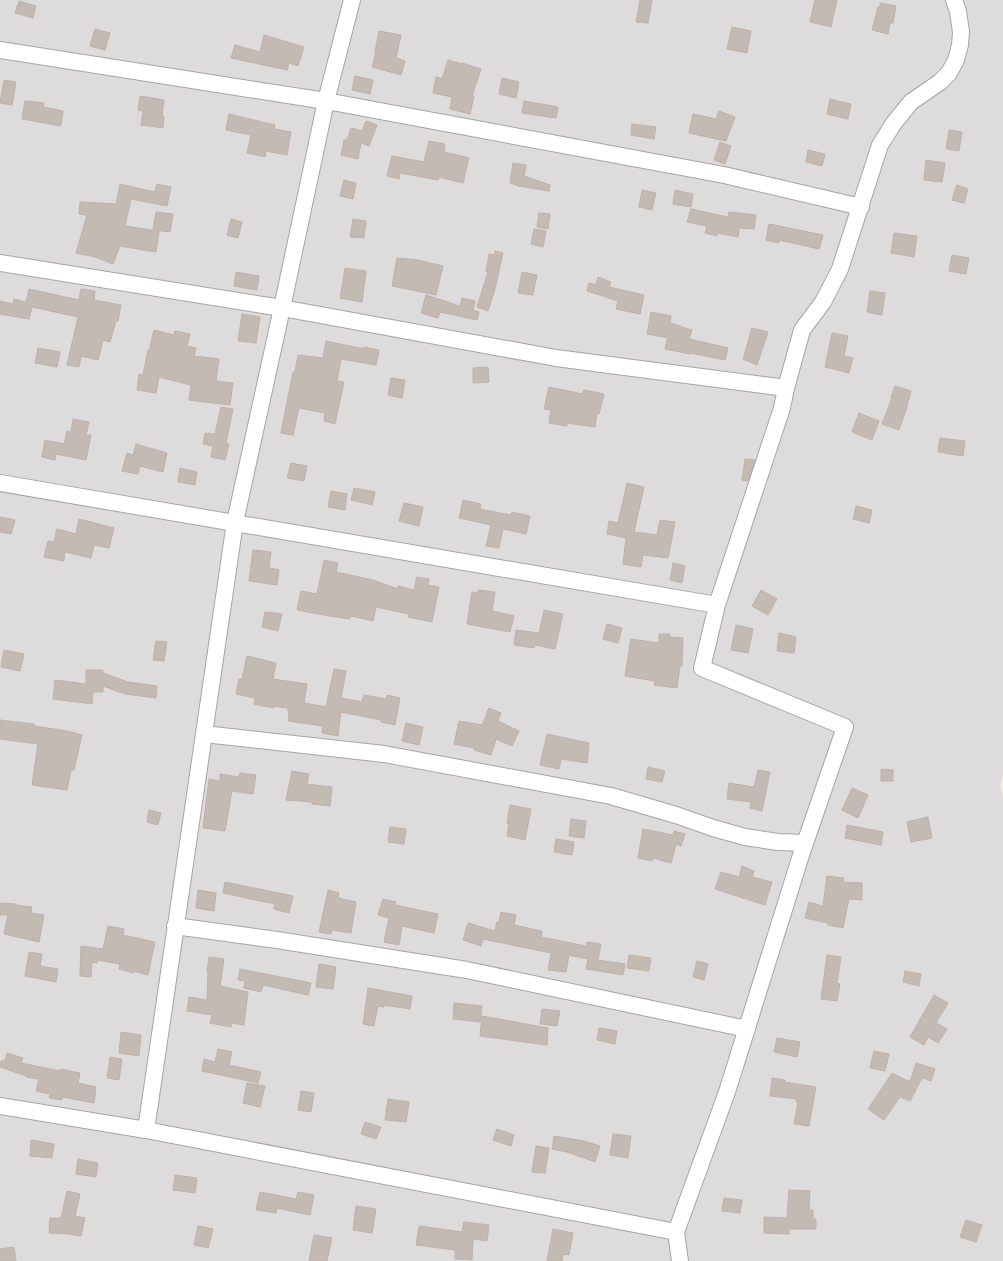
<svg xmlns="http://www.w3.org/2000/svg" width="1003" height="1261" font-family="'Alegreya Sans',sans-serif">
<rect width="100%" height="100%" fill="#efebe5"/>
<path fill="#dddbdc" d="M0 0H1003V774L1000 786 1003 798V1261H0Z"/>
<path fill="#c4bab4" stroke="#c1b0a7" d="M640 0H652L648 23 636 22Z
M815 0H837L831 27 810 22Z
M19 1 36 6 33 18 15 13Z
M880 3 896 6 893 23H890L888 34 872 30 878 7H880Z
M732 27 751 31 747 53 727 49Z
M95 29 110 33 105 50 90 46Z
M379 31 401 35 396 58 405 61 401 75 372 67 376 52H375Z
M264 35 304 47 298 66 289 63 287 70 231 58 235 45 260 52Z
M448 60 462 64V63L481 69 472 96H474L470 114 450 109 452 97 433 93 436 77 442 79Z
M355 76 373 80 370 94 352 90Z
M502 78 519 82 516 98 499 94Z
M4 80 16 82 12 105 0 103Z
M140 96 164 100 162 116 164 117 163 128 141 125 143 111 138 110Z
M830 99 851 104 848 119 827 114Z
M25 101 44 103 43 107 63 111 61 126 22 119Z
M524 101 558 107 556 118 522 113Z
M719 111 735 117 726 141 689 133 693 114 716 119Z
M229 114 275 125 274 129 291 132 287 155 266 151 265 157 247 153 251 135 226 130Z
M366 121 377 125 369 146 361 143 358 159 341 155 344 140H347L351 128 362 131Z
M632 124 656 127 654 139 631 135Z
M949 130 962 132 959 151 946 149Z
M429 141 445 144 444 152 469 158 463 183 439 177 438 180 400 173 399 179 387 176 392 156 424 162Z
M720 142 731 146 725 164 714 160Z
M808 150 825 154 822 166 806 162Z
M926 160 945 163 942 182 924 180Z
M513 163 526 165 524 176 550 185 549 191 519 186 510 183Z
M344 180 356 183 353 199 340 196Z
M120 184 155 192 157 184 171 187 167 206 131 199 125 226 159 231 156 252 120 246 113 264 95 257 76 253 87 215 79 214 80 202 116 204Z
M957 185 968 189 964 203 952 200Z
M642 190 656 193 652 210 639 207Z
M675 190 693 194 691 207 673 204Z
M691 209 728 217 729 212 756 215 754 229 739 228 738 237 717 233V236L705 233 707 226 687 222Z
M156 212 173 214 170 232 153 230Z
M539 213 550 214 548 229 537 227Z
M231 219 242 222 238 238 227 235Z
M353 219 366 221 364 238 350 237Z
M769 224 823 235 819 249 779 240V243L766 240Z
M534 229 546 231 543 247 531 244Z
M894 233 917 236 914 257 891 253Z
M495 251 503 253 495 289 488 311 477 307 488 272 486 271 489 254 494 255Z
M952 255 969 258 966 274 949 271Z
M397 258 418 260 443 266 436 295 392 286Z
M345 268 366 271 362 302 340 298Z
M236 272 259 276 257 290 234 286Z
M522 272 537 275 533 295 518 293Z
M598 277 611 282 609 287 644 295 640 314 616 309 618 301 587 291 589 283 596 285Z
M29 289 79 300 81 289 95 291 94 300 121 305 118 321H116L110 342 103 340 98 360 81 356 79 367 67 365 78 317 32 307 29 319 0 314V301L13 304 14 299 26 302Z
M870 291 885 293 882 315 867 312Z
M426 295 460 306 462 298 475 301 473 310 479 312 477 320 440 312 438 318 421 313Z
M651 312 671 316 670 323 692 330 689 339 728 348 725 360 690 353V354L665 349 668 338 647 334Z
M242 314 260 317 256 343 238 341Z
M752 328 768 332 757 365 743 359Z
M154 330 174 335 175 331 190 334 187 346 196 348 194 356 219 359 216 381 233 383 230 405 189 400 191 385 159 377 156 393 137 390 139 374 143 375 148 350 149 351Z
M832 333 848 336 844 356 853 358 849 373 825 367Z
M326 341 364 349V347L379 350 376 365 341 359 337 381 344 382 335 424 324 421 325 413 299 408 293 435 281 433 293 372H295L298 355 323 358Z
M38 348 60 352 57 367 35 363Z
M488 367 489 382 473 383V368Z
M391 378 405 380 402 398 388 395Z
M895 386 911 391 906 410 899 430 882 424 892 398 891 397Z
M549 387 583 394 584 390 604 394 599 414 597 413 595 427 567 423V426L549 423 551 410 544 409Z
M221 407 233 409 226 443 229 444 225 460 211 457 213 446 203 444 205 433 215 434Z
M859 413 879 421 872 440 852 432Z
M73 419 89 422 86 435H91L86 460 56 454 55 460 42 457 45 440 64 444 67 431 71 432Z
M940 438 965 441 963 456 938 452Z
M136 444 167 453 163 472 140 466 138 474 122 471 127 453 133 455Z
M745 459 755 460 748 481 742 480Z
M291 463 307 466 304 481 287 478Z
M180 468 197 472 195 485 178 482Z
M627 483 644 487 634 532 657 535 660 520 675 522 668 558 643 555 641 567 623 564 626 538 607 534 609 521 618 523Z
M354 488 375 492 372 505 351 500Z
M331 491 347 494 345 510 328 507Z
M463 500 481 504 480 509 511 515 512 512 530 516 526 534 503 529 499 548 486 546 491 525 459 518Z
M404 503 423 507 419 526 399 521Z
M856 506 872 510 869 523 853 519Z
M0 517 15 520 11 534 0 532Z
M79 519 114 528 109 548 94 545 91 558 65 552 64 561 44 557 48 541 54 542 57 529 76 534Z
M253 550 271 552 269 568 279 570 277 585 249 581Z
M324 560 338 563 336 572 373 580 398 589V586L414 590 417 577 429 579 428 585 439 587 432 622 408 617 409 614 376 607 373 621 351 616 350 619 329 616 297 610 301 591 317 594Z
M673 563 685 566 682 583 670 580Z
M478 590 495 592 492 611 514 616 510 632 467 624 472 592 478 593Z
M761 590 777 599 768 615 752 606Z
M544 610 563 614 555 649 535 645 534 648 514 645 516 630 539 633Z
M265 612 282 614 278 631 262 627Z
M607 624 622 628 618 643 603 639Z
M736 625 753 629 748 653 731 650Z
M779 633 796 637 794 653 777 651Z
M659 634H670V637L683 638 682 666H680L677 688 654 685 655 681 625 676 631 639 659 643Z
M156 641 167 642 164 661 153 660Z
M4 650 24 654 20 671 1 667Z
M247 656 276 663 273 679 307 684 304 703 326 707 334 669 346 671 341 698 362 702 364 695 386 699 387 695 400 698 395 725 381 722V720L341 712 338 736 322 733 323 726 288 721 289 712 288 711V708L273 706V708L254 704 255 698 236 694 239 679H242Z
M86 670H103V673L128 682 157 686 156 698 125 694 103 686V692H93L92 704 53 699 55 680 86 684Z
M489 708 501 713 498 721 519 731 512 746 496 739 491 755 474 750V748L454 744 459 721 482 725Z
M0 720 34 724V726L67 731 82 735 74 770H71L67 790 32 785 38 744 0 739Z
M406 723 423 727 419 745 402 741Z
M547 734 589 743 587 763 561 759 559 769 540 765Z
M648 767 665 771 662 782 646 779Z
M881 769 893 770V781H881Z
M758 770 770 772 762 811 750 808 751 802 727 799 729 783 754 787Z
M292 771 309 774 307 784 332 787 330 806 312 804V802L286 800Z
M240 773 256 775 253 794 232 791 225 831 203 828 209 779 220 781V774L239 777Z
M852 788 868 795 858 818 842 810Z
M510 805 531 809 525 840 507 836 509 824 507 823Z
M149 810 161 813 158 825 147 822Z
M928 817 932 838 911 842 907 822Z
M571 819 586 821 584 838 569 836Z
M847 825 883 832 881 845 845 838Z
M390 827 406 829 404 844 388 842Z
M643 829 673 835 674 831 685 834 681 846 676 844 671 863 653 858 652 861 638 858Z
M556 839 574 842 572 855 554 852Z
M742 866 754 871 752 877 772 882 765 905 715 889 721 872 739 877Z
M827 876 844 878 843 882 862 883V900L849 899 843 928 828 925V923L805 918 809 902 823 906Z
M225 882 293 896 289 913 274 909 275 904 223 893Z
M198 890 216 893 214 911 196 908Z
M328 890 339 893 338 898 356 902 351 933 332 930 331 934 319 932Z
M383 899 396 902 395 905 438 914 434 933 402 926 399 945 384 942 389 918 378 915Z
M0 903 16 904V905L32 907 31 913 44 915 39 942 4 934 8 915H0Z
M501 912 516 915 514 925 542 931 541 937 586 946 587 942 601 944 598 960 625 964 623 975 586 969 588 959 569 955 566 972 548 970 551 953 483 939 481 946 463 940 468 923 495 931 497 922H499Z
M108 926 124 929 123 935 155 942 148 975 134 971V973L119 969 120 964 97 960V963L92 962 91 977 80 976 81 946 103 949Z
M29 952 42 954 40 966 58 969 56 982 25 976Z
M629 955 651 958 649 971 627 968Z
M827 955 841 957 837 983 840 984 837 1001 821 999Z
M209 957 224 959 220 986 248 992 244 1025 232 1023 231 1027 210 1023 212 1015 187 1011 189 997 207 1000 208 972 207 971Z
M697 961 708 964 704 980 693 977Z
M319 964 336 967 333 989 316 987Z
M240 969 311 983 308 995 263 985 261 992 244 988 245 981 238 980Z
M905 971 921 974 919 986 903 982Z
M368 988 412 996 410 1009 384 1005V1007L378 1006 374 1026 363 1024Z
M934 995 948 1003 936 1023 947 1029 938 1043 928 1037 924 1045 910 1037Z
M454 1003 482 1006 480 1022 453 1019Z
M542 1009 560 1011 557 1026 540 1024Z
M482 1016 548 1028 547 1045 480 1036Z
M599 1028 617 1031 615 1044 597 1040Z
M121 1032 141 1035 139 1056 119 1053Z
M777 1038 800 1042 797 1057 774 1052Z
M218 1049 232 1052 229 1065 261 1072 258 1083 202 1071 204 1059 215 1062Z
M874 1051 889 1054 885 1071 870 1068Z
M7 1053 23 1058 21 1063 60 1071V1069L80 1073 78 1083 96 1087 94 1103 62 1097V1100L49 1098 50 1094 36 1091 39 1079 26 1077V1076L0 1067 1 1061H5Z
M110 1057 122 1059 119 1080 107 1078Z
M916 1063 935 1069 931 1081 922 1078 910 1101 900 1097 884 1120 868 1109 892 1073 910 1082Z
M772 1078 785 1080 784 1082 816 1087 809 1126 794 1124 798 1102H796L797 1099 770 1096Z
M247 1083 265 1086 260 1107 243 1103Z
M301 1091 314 1093 311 1112 298 1110Z
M388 1099 409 1102 406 1122 385 1120Z
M365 1122 381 1127 376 1139 361 1134Z
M497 1129 514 1135 511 1146 493 1140Z
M613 1134 631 1136 628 1158 610 1155Z
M554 1136 584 1141 600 1146 595 1162 567 1152 552 1149Z
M31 1140 54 1144 52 1158 30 1156Z
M536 1146 549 1148 545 1173 532 1172Z
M78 1159 98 1163 96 1177 76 1174Z
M175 1175 197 1178 195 1193 173 1190Z
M789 1190 810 1191 809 1210H813V1219H816V1229H789V1234L764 1233V1217L787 1218Z
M67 1191 80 1194 75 1216 85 1218 81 1236 69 1234 49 1233 50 1218H61Z
M260 1192 296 1199 298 1192 314 1195 310 1215 277 1208 276 1213 256 1210Z
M724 1198 742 1200 740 1213 722 1211Z
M356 1206 376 1209 372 1233 353 1230Z
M966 1220 982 1225 976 1242 960 1237Z
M464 1222 489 1225 487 1241 473 1239 472 1260 455 1259V1250L416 1245 419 1226 462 1232Z
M198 1226 213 1229 208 1248 194 1245Z
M553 1229 573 1233 569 1255 563 1254 562 1261H547Z
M314 1235 332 1238 327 1261H309Z
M14 1247 16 1261H0V1249Z"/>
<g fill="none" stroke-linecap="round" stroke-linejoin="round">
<defs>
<path id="minor" d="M0 50 326 101 724 175 861 207
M0 263 282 308 556 358 786 388
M0 483 717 605
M204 734 384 754 611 796 676 815 713 828 745 837 778 842 805 843
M175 926 277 940 467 970 747 1029
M0 1106 146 1130 676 1232
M146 1130 235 522 282 308 326 101 352 0
M680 1261 676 1232 727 1092 801 855 845 727 702 668 717 605 782 408 786 388 802 330 823 302 840 269 880 145 894 123 911 102 940 82 949 73 956 60 960 45 961 32 958 11 954 0"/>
</defs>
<use href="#minor" stroke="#a5a5a5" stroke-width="18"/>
<use href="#minor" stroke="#fff" stroke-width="16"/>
</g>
</svg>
